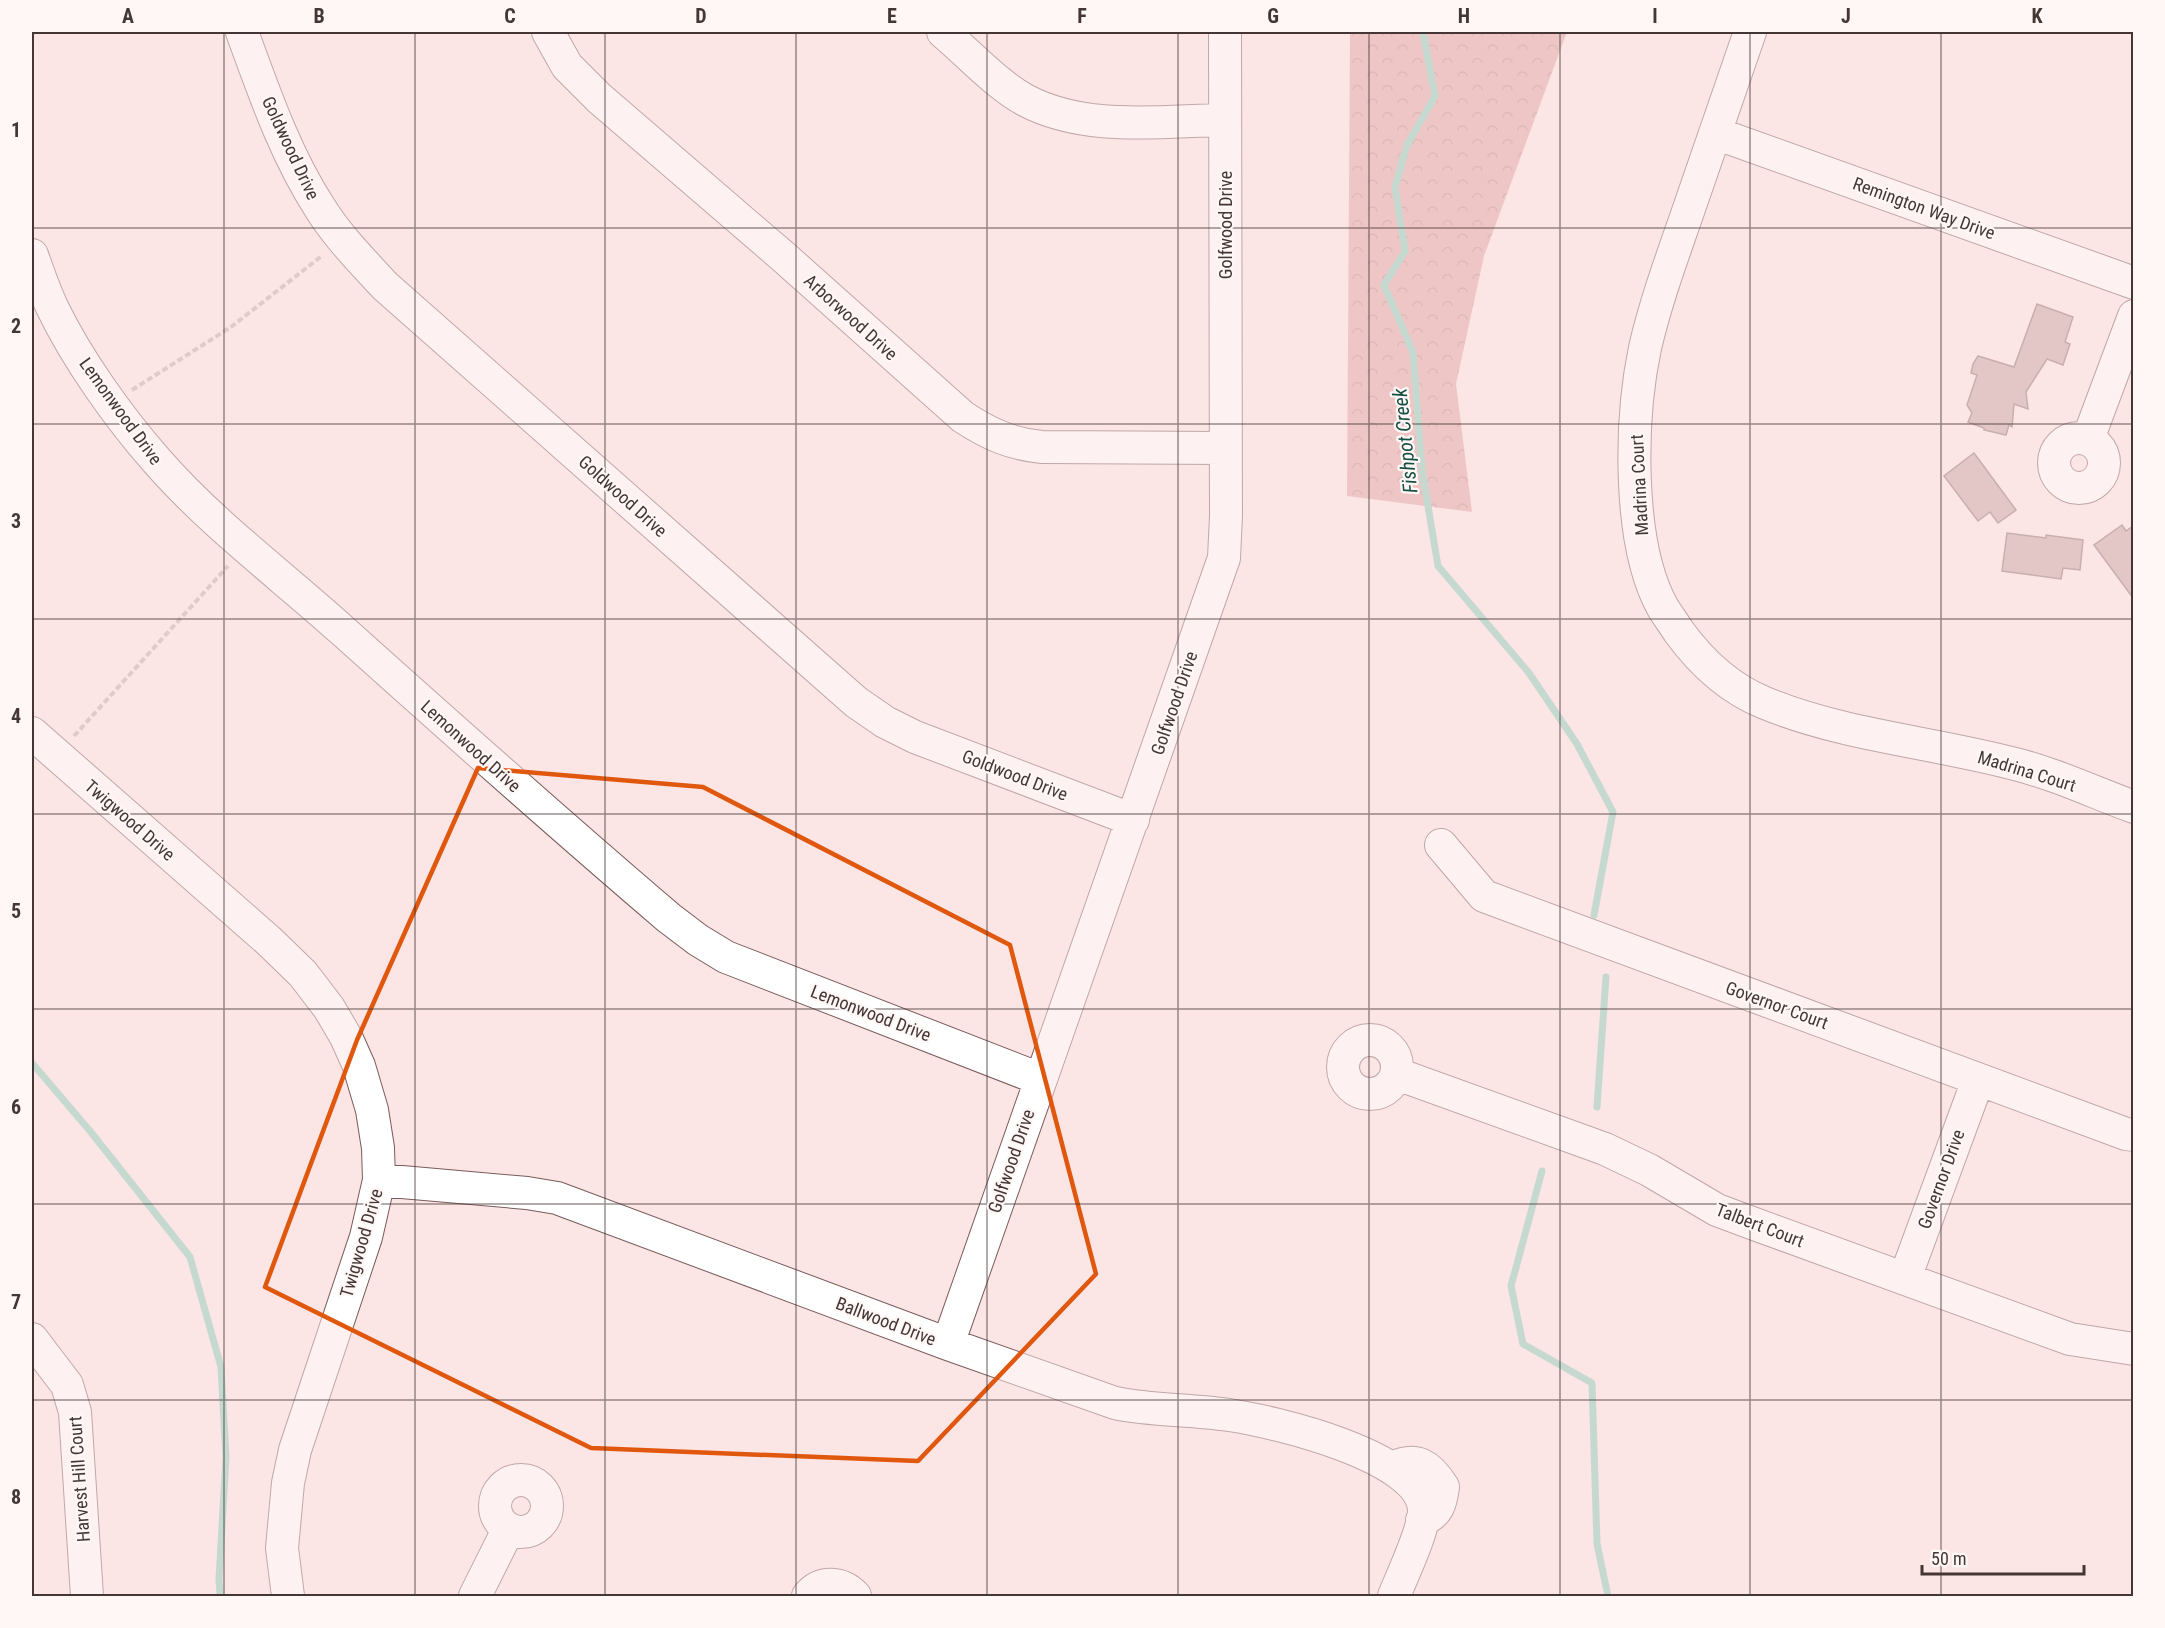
<svg xmlns="http://www.w3.org/2000/svg" width="2165" height="1628" font-family="'Roboto Condensed',sans-serif">
<defs>
<pattern id="forest-crowns" width="20" height="18" patternUnits="userSpaceOnUse" patternTransform="scale(1.5)"><rect width="20" height="18" fill="#e1a1a0"/><path d="M2 6a3 3 0 1 1 6 0M12 15a3 3 0 1 1 6 0" fill="none" stroke="#b88483"/></pattern>
</defs>
<rect width="100%" height="100%" fill="#fce5e5"/>
<path fill="url(#forest-crowns)" d="M1350 32H1567L1484 256 1456 384 1472 512 1347 496Z"/>
<g fill="none" stroke-linecap="round" stroke-linejoin="round">
<path stroke="#84cab5" stroke-width="7" d="M1423 32 1435 96 1407 145 1395 187 1405 251 1384 285 1413 352 1422 470 1438 566 1529 673 1577 744 1613 812 1594 915
M32 1063 90 1131 190 1257 221 1367 226 1457 219 1579 220 1596
M1597 1107 1606 977
M1542 1171 1511 1286 1523 1344 1592 1383 1597 1544 1608 1596"/>
</g>
<path fill="#c5a2a1" stroke="#8d6c6b" stroke-width="1.5" d="M2037 304 2073 317 2065 342 2070 344 2063 365 2047 359 2026 392 2028 409 2014 404 2012 427 2009 425 2006 435 1984 430V428L1968 422 1972 413 1967 405 1977 375 1971 373 1973 364 1978 356 2014 367Z
M1974 453 2016 510 1998 523 1990 512 1978 521 1944 476Z
M2122 525 2126 531 2133 526V598L2094 545Z
M2007 533 2046 538V535L2083 540 2080 570 2063 568 2061 579 2002 571Z"/>
<g fill="none" stroke-linecap="round" stroke-linejoin="round">
<defs>
<path id="minor" d="M242 32C264 92 285 154 320 208 338 237 362 261 385 286L856 702 885 722 915 737 1133 820
M548 32 567 66 599 98 786 259 963 417C989 434 1011 444 1042 447L1225 448
M943 32C968 53 996 84 1025 100 1085 132 1159 121 1224 120
M1750 32C1731 87 1712 142 1693 197 1676 247 1657 296 1645 348 1630 419 1627 544 1663 608 1668 616 1674 624 1679 632 1701 662 1730 689 1765 703 1843 735 1930 742 2011 763 2053 773 2093 792 2134 807
M1715 133 2134 283
M32 255C38 272 44 290 52 307 77 359 119 418 157 461 212 524 281 575 343 631 451 728 559 824 669 918L698 940 726 957 1040 1079
M2054 463a25 25 0 1 1 50 0a25 25 0 1 1-50 0Z
M2088 439 2134 316
M32 733 269 941 303 974 329 1008 346 1037 359 1066 372 1110 378 1148 379 1180 366 1237 295 1450 288 1483 282 1548 288 1596
M1441 845 1484 896 2126 1134 2134 1135
M1343 1067a27 27 0 1 1 54 0a27 27 0 1 1-54 0Z
M1397 1074 1605 1149 1649 1170 1717 1210 1749 1222 2070 1339 2134 1349
M379 1180 527 1193 557 1198 948 1344 1115 1403C1153 1411 1191 1409 1229 1415 1271 1421 1424 1456 1424 1511 1424 1530 1402 1576 1394 1596
M1905 1278 1978 1080
M32 1339 67 1385 75 1412 87 1596
M948 1344 1224 558 1226 516 1225 32
M1392 1468C1417 1456 1430 1466 1443 1487 1441 1503 1438 1514 1422 1520
M495 1506a26 26 0 1 1 52 0a26 26 0 1 1-52 0Z
M475 1596 508 1530
M808 1596C821 1580 842 1582 855 1596"/>
</defs>
<use href="#minor" stroke="#7b5b5b" stroke-width="34"/>
<path stroke="#bfabab" stroke-width="4" stroke-dasharray="6 3" stroke-linecap="butt" d="M132 390 231 327 323 255
M74 736 228 566"/>
<use href="#minor" stroke="#fff" stroke-width="32"/>
</g>
<path d="M0 0H2165V1628H0ZM478 768 703 787 1010 945 1096 1274 918 1461 591 1448 265 1287 357 1040Z" fill="#fce5e5" fill-opacity=".55" fill-rule="evenodd"/>
<path fill="none" stroke="#e0570e" stroke-width="4.5" stroke-linejoin="round" d="M478 768 703 787 1010 945 1096 1274 918 1461 591 1448 265 1287 357 1040Z"/>
<path fill="none" stroke="#443635" stroke-width="1.5" stroke-opacity="0.55" d="M224 32V1596M415 32V1596M605 32V1596M796 32V1596M987 32V1596M1178 32V1596M1369 32V1596M1560 32V1596M1750 32V1596M1941 32V1596M32 228H2134M32 424H2134M32 619H2134M32 814H2134M32 1009H2134M32 1204H2134M32 1400H2134"/>
<g text-anchor="middle" dominant-baseline="central" stroke-width="4.5" stroke-linejoin="round" paint-order="stroke">
<g font-size="18" fill="#443635" stroke="#fef7f6">
<text transform="translate(291 148) rotate(65)">Goldwood Drive</text>
<text transform="translate(1924 208) rotate(20)">Remington Way Drive</text>
<text transform="translate(1225 225) rotate(-90)">Golfwood Drive</text>
<text transform="translate(851 317) rotate(42)">Arborwood Drive</text>
<text transform="translate(121 411) rotate(54)">Lemonwood Drive</text>
<text transform="translate(1639 485) rotate(-93)">Madrina Court</text>
<text transform="translate(623 496) rotate(42)">Goldwood Drive</text>
<text transform="translate(1174 703) rotate(-71)">Golfwood Drive</text>
<text transform="translate(471 746) rotate(42)">Lemonwood Drive</text>
<text transform="translate(2027 771) rotate(17)">Madrina Court</text>
<text transform="translate(1015 775) rotate(21)">Goldwood Drive</text>
<text transform="translate(130 820) rotate(41)">Twigwood Drive</text>
<text transform="translate(1777 1005) rotate(20)">Governor Court</text>
<text transform="translate(871 1013) rotate(21)">Lemonwood Drive</text>
<text transform="translate(1011 1161) rotate(-71)">Golfwood Drive</text>
<text transform="translate(1941 1179) rotate(-70)">Governor Drive</text>
<text transform="translate(1760 1225) rotate(21)">Talbert Court</text>
<text transform="translate(361 1243) rotate(-74)">Twigwood Drive</text>
<text transform="translate(886 1321) rotate(21)">Ballwood Drive</text>
<text transform="translate(79 1479) rotate(-94)">Harvest Hill Court</text>
</g>
<g font-size="20" font-style="italic" fill="#144f41" stroke="#fef7f6">
<text transform="translate(1405 441) rotate(-96)">Fishpot Creek</text>
</g>
</g>
<rect width="2165" height="1628" fill="none" stroke="#fef7f6" stroke-width="66"/>
<path d="M1922 1565v9h162v-9" fill="none" stroke="#443635" stroke-width="3"/>
<text x="1931" y="1565" font-size="18" fill="#443635" stroke="#fef7f6" stroke-width="4.5" paint-order="stroke">50 m</text>
<rect x="33" y="33" width="2099" height="1562" fill="none" stroke="#443635" stroke-width="2"/>
<g font-size="20" text-anchor="middle" font-weight="bold" fill="#443635">
<text x="128" y="23">A</text>
<text x="319" y="23">B</text>
<text x="510" y="23">C</text>
<text x="701" y="23">D</text>
<text x="892" y="23">E</text>
<text x="1082" y="23">F</text>
<text x="1273" y="23">G</text>
<text x="1464" y="23">H</text>
<text x="1655" y="23">I</text>
<text x="1846" y="23">J</text>
<text x="2037" y="23">K</text>
<text x="16" y="137">1</text>
<text x="16" y="333">2</text>
<text x="16" y="528">3</text>
<text x="16" y="723">4</text>
<text x="16" y="918">5</text>
<text x="16" y="1114">6</text>
<text x="16" y="1309">7</text>
<text x="16" y="1504">8</text>
</g>
</svg>
